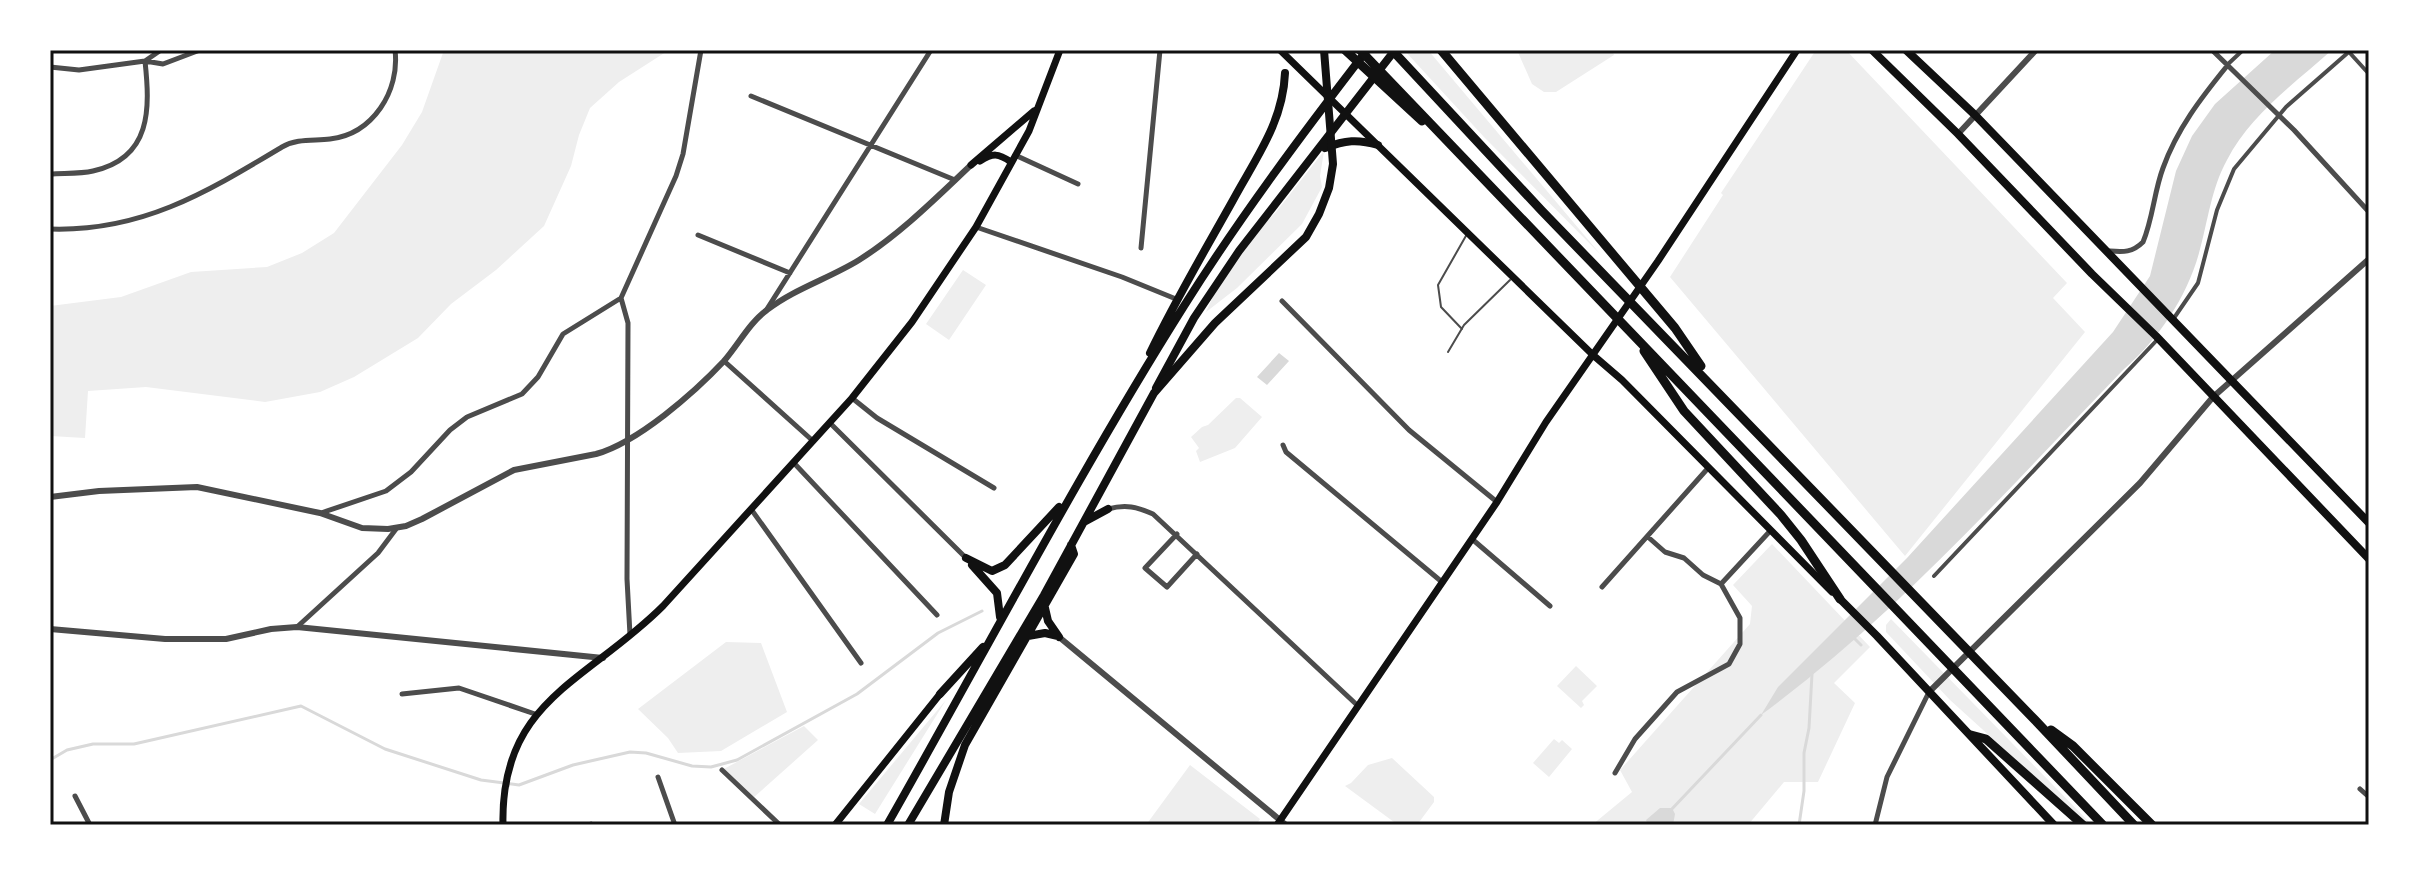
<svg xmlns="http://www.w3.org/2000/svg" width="2419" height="875" font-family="'Golos Text',sans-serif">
<rect width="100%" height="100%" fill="#fff"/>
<path fill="#eee" d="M444 50H669L619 82 590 108 579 135 571 166 544 226 496 270 451 304 418 338 354 377 320 392 265 402 146 387 88 391 85 438 50 436V306L121 297 191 272 267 267 302 253 334 233 402 145 422 112Z
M1404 50H1428L1601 255 1484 137Z
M1517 50H1612L1614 55 1556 92H1544L1532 84Z
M1816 50H1846L2067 283 2053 298 2085 332 1905 556 1670 277 1723 195 1721 193Z
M1324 151 1320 176 1322 187 1302 224 1237 288 1206 312 1217 288 1259 229 1276 212Z
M963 270 986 285 949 340 926 324Z
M1236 398H1240L1262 417 1235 448 1200 462 1196 451 1199 448 1191 437 1202 427 1208 425Z
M1772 544 1870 647 1834 683 1855 703 1818 782H1784L1748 825H1592L1632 792 1620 770 1750 624 1752 606 1733 585Z
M1891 619 2092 825H2088L1950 700 1886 632V625Z
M726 642 761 643 787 712 721 751 678 753 668 738 638 709Z
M1576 666 1597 686 1582 701 1584 705 1581 708 1557 686Z
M946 700 875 814 859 804Z
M804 726 818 740 752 799 722 770Z
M1554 739 1559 743 1562 740 1572 749 1549 777 1533 763Z
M1392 758 1434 797V802L1417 825H1398L1345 786 1351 783 1368 765Z
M1190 765 1260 819 1256 825H1146Z"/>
<path fill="#d9d9d9" d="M2275 50H2332C2295 83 2250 115 2227 160 2211 189 2208 221 2199 253 2187 297 2158 340 2124 369 2008 489 1896 616 1761 715L1778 687 1907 558 2113 332 2150 276 2176 171 2192 136 2215 104Z
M1279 353 1289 361 1267 385 1257 377Z
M1660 808H1672L1675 814 1673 825H1648L1646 820Z"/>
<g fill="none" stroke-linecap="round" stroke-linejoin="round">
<path stroke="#d9d9d9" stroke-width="3" d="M1852 636 1861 645
M50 760 67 750 93 744H134L301 706 385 749 481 780 519 785 573 765 630 752 646 753 692 766 711 767 737 760 857 694 938 633 982 611
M1670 811 1761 715
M1799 825 1804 791V753L1809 728 1812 674"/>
<path stroke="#4c4c4c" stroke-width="2" d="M1462 329 1441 307 1438 285 1467 234
M1448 352 1464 325 1510 280"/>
<path stroke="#4c4c4c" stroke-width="4" d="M2349 52 2369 74
M2227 65 2243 50
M2174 318 2198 283 2217 210 2234 169 2286 107 2351 50
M1934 576 2157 340"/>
<path stroke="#4c4c4c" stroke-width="5" d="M2212 50 2294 130 2369 212
M50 67 79 70 145 61 161 50
M751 96 955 180
M1015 155 1078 184
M50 174C64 173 80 174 93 171 152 158 150 108 145 61L163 64 200 50
M976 227 1122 277 1176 299
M50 229C142 232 207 192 282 147 297 138 314 141 330 139 373 134 400 91 395 50
M698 235 790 273
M1141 248 1160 50
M2109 251C2123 252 2132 253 2143 242 2153 218 2154 192 2163 168 2177 129 2201 98 2227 66
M621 298 628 323 627 579 630 635
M1282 301 1409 430 1497 502
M767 309 931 50
M724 361 813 441
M852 398 877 418 994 488
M830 423 966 558
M1283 445 1286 452 1442 582
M793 462 937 615
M751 509 861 663
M1108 509C1126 504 1137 507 1153 514L1357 705
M321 513 386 491 411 472 450 430 467 417 522 394 538 377 563 334 621 298 676 176 683 154 701 50
M1177 534 1145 568 1167 587 1197 554
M1648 537 1665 552 1684 558 1703 575 1721 584
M1472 539 1550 606
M1602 587 1709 467
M297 627 378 553 396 529
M402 694 459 688 535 714
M722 770 780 825
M1615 773 1635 739 1677 692 1729 664 1740 644V618L1721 584 1771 530
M658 777 675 825
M2360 789 2369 797
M75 796 90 825
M588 825 591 824
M1875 825 1887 777 1929 692"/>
<path stroke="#4c4c4c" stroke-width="6" d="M1958 134 2036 50
M50 497 99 491 197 487 320 513 362 528 388 529 406 526 422 519 514 470 596 454C638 442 694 393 724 361 738 345 750 322 767 310 794 289 830 278 859 260 900 234 935 199 971 165
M50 629 165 639H226L271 629 297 627 603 658
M1059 637 1286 825
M1930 691 2140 483 2213 397 2369 259"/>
<path stroke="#111" stroke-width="7" d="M1280 50 1593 355 1622 380 1832 592
M980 161C993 153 998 153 1011 162
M971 165 1034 111
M503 825C500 700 587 682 663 606L852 398 912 322 976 227 1029 131 1060 50
M835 825 940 694
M1277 825 1497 502 1546 422 1658 261 1797 50"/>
<path stroke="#111" stroke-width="8" d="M1872 50 1958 134 2092 274 2156 336 2369 559
M1906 50 1975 115 2369 523
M1325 148C1345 140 1358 139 1378 145
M1156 388 1194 318 1239 251 1395 50
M1840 599 1877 636 2054 825"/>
<path stroke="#111" stroke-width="8" d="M1150 353C1175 301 1204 252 1232 202 1255 159 1283 123 1285 73
M1084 522 1108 509
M966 558 992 571 1005 565 1059 507
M972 565 997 593 1000 617
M1045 608 1048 621 1059 637
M1028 636 1045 633 1058 636
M940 694 983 647
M887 825C986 651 1078 474 1184 306 1240 217 1303 133 1367 50
M908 825 1044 595 1154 393 1215 323 1306 237 1319 214 1329 188 1333 164 1324 50
M944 825 949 792 965 745 1074 554 1071 545"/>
<path stroke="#111" stroke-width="9" d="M1345 50 1422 121
M1360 50 2103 825
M1392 50 1542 211 2035 720 2134 825
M1441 50 1675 328 1701 366
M1644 351 1684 411 1781 515 1801 540 1840 599
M2051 730 2073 746 2152 825
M1971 735 1986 739 2083 825"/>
</g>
<rect width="2419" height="875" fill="none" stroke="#ffffff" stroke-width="104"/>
<rect x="52" y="52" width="2315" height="771" fill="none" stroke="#111" stroke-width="3"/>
</svg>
